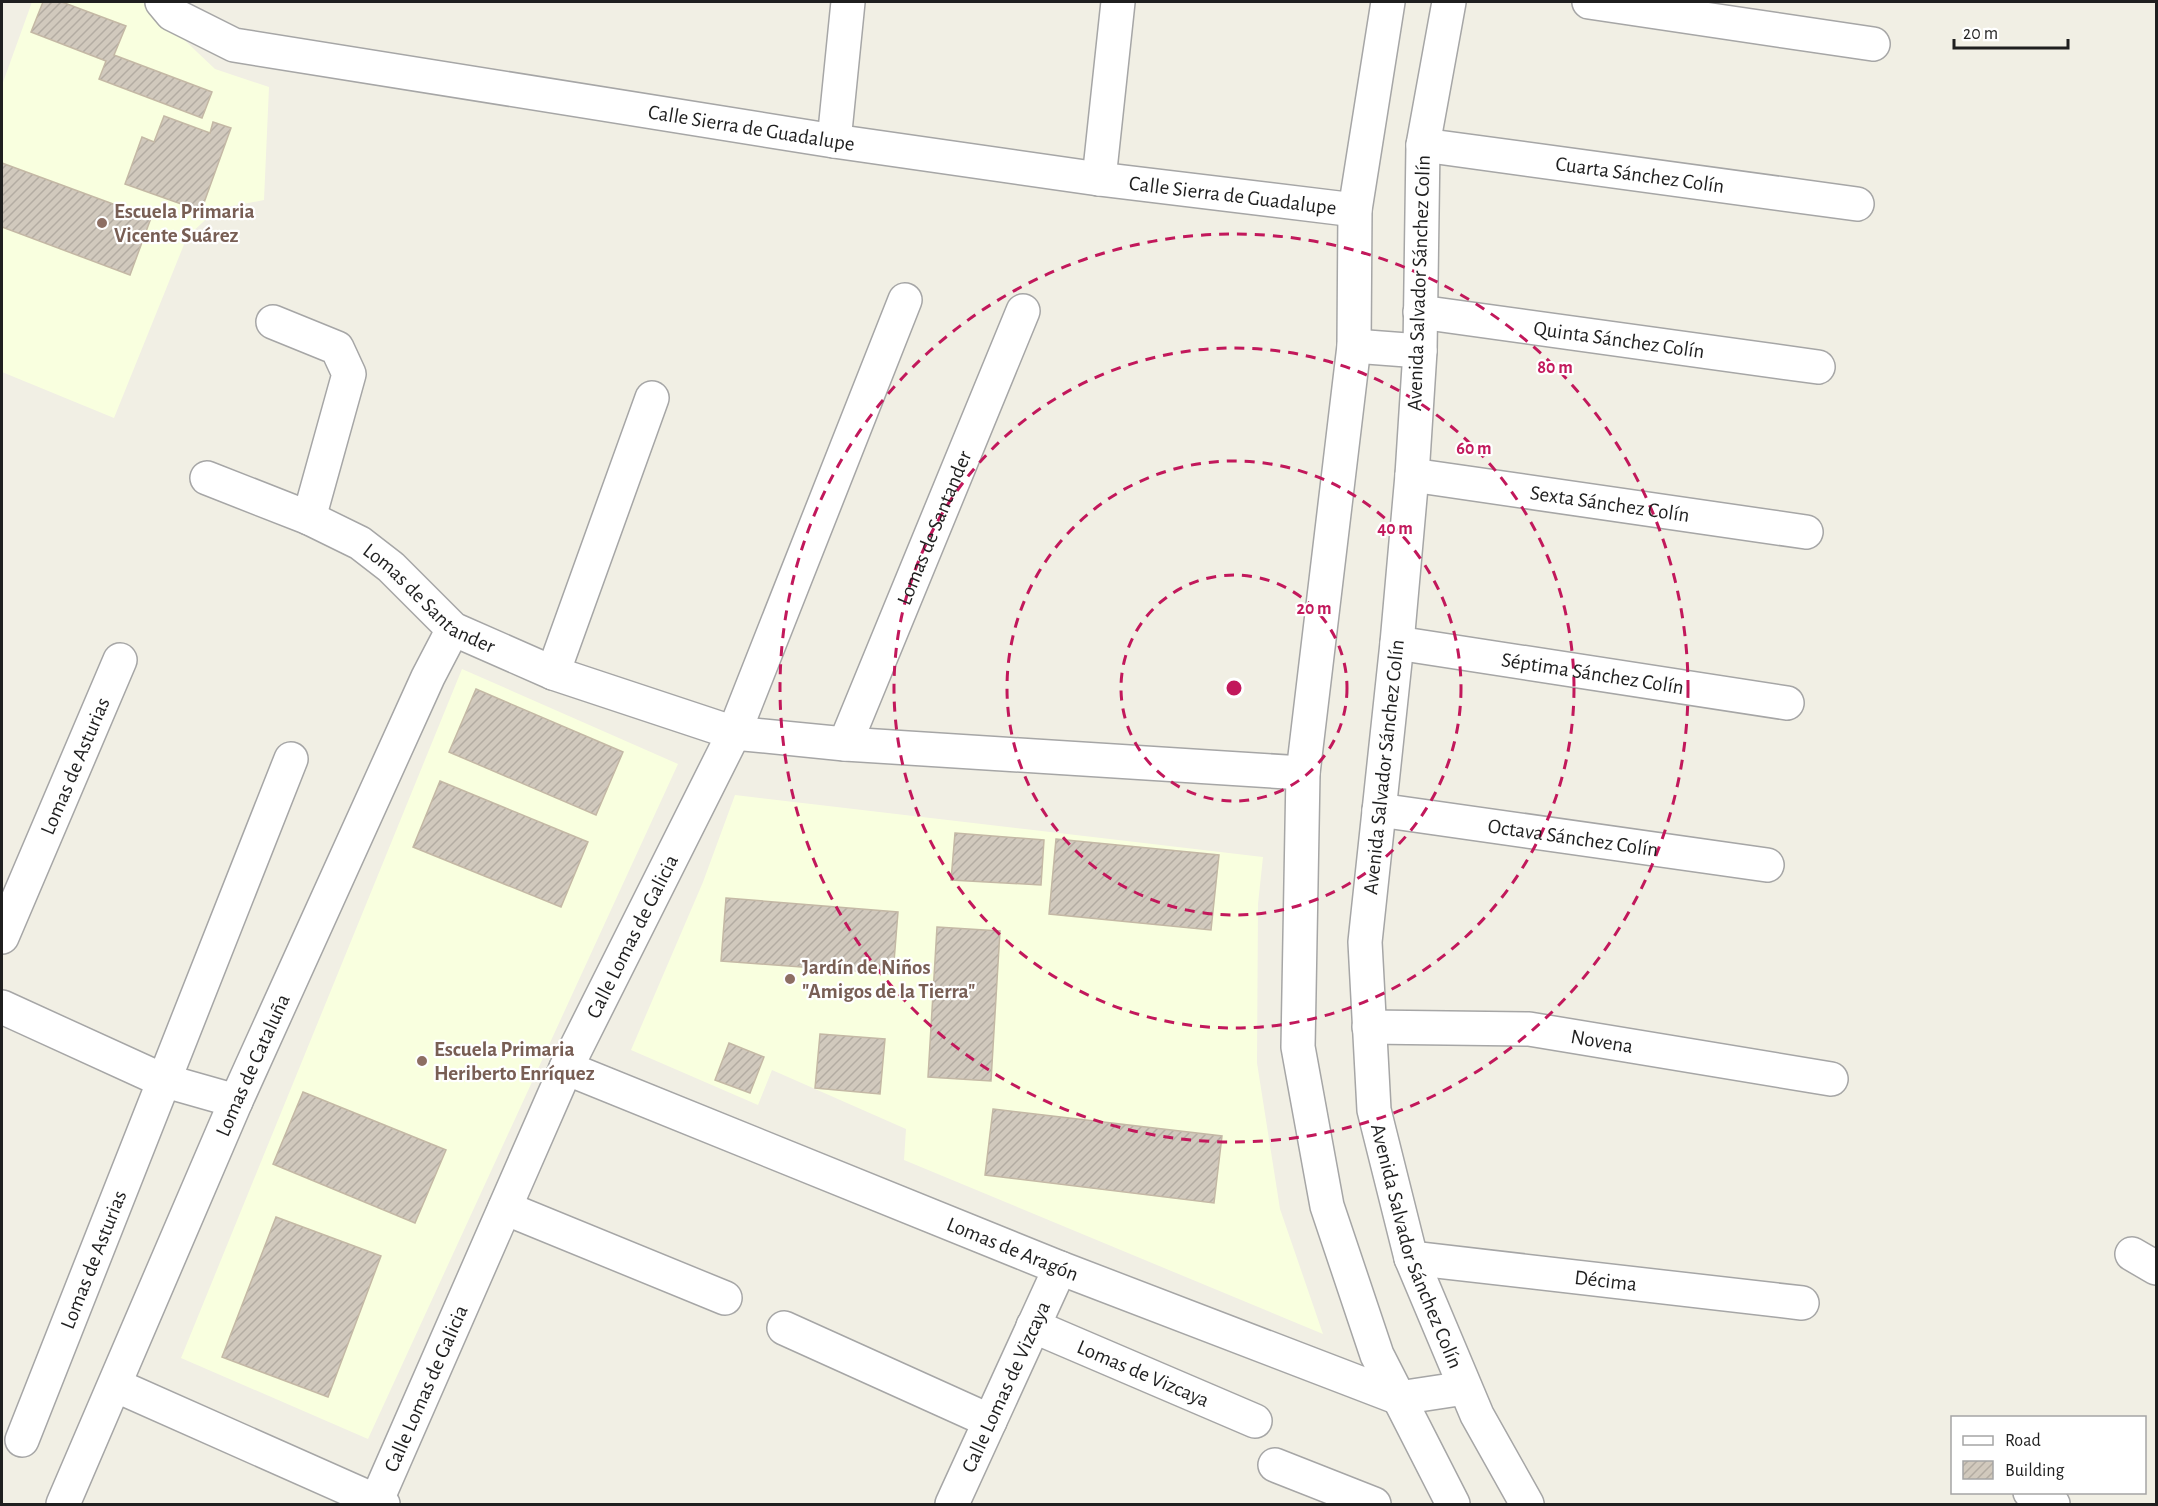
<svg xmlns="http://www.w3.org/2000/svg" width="2158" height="1506" font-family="'Alegreya Sans',sans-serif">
<defs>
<pattern id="building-hatch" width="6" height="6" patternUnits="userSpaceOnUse" patternTransform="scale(1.5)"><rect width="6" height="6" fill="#d1c9bd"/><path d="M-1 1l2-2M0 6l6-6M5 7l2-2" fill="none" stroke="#b3aca2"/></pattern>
</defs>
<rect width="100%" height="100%" fill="#f1efe4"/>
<path fill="#f9ffdf" d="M32 2H161L177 33 215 69 269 87 264 200 217 209 187 237 114 418 2 372V85Z
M462 669 678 764 368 1439 181 1358Z
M735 795 1263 857 1258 904 1257 1063 1280 1209 1323 1334 904 1160 906 1129 772 1070 758 1105 631 1050 703 882Z"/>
<path fill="url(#building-hatch)" stroke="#c4b8a5" stroke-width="1.5" d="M43 2H62L126 26 114 55 212 92 202 118 99 79 106 61 31 32Z
M164 116 210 133 213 122 231 128 201 211 125 184 142 137 154 142Z
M2 163 151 218 130 275 2 227Z
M476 689 623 752 596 815 449 752Z
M440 781 588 842 561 907 413 847Z
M955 833 1044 840 1041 885 951 880Z
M1056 839 1219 855 1211 930 1049 914Z
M726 898 898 912 893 974 721 961Z
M937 927 1000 931 991 1081 928 1077Z
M820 1034 885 1039 880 1094 815 1088Z
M729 1043 764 1057 750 1093 715 1080Z
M303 1092 446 1150 415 1223 273 1164Z
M993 1109 1222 1136 1214 1203 985 1175Z
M276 1217 381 1256 328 1397 222 1357Z"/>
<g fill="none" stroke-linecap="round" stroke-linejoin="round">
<defs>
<g id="minor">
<path id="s1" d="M162 2 172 14 234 45 834 141 1099 179 1355 210"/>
<path d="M1388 2 1355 210 1354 346 1303 773 1298 1047 1327 1206 1377 1355 1453 1504"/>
<path id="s2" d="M1449 2 1423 145 1420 351 1412 475 1397 643 1365 942 1374 1110 1411 1258 1477 1415 1527 1504"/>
<path d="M1589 2 1873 44"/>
<path d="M834 141 848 2"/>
<path id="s3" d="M1423 145 1857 204"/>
<path d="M1099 179 1118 2"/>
<path id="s4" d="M1420 312 1818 367"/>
<path d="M273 322 337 348 349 374 309 518"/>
<path d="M1354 346 1420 351"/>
<path id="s5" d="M1412 475 1806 532"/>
<path id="s6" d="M207 478 309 518 360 543 391 567 453 629 553 673 734 733 845 744 1303 773"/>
<path id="s7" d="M1397 643 1787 703"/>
<path d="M553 673 652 398"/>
<path id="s8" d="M845 744 1023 311"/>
<path id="s9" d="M1379 810 1767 865"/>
<path id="s10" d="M2 937 120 660"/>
<path d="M2 1007 162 1080 236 1101"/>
<path id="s11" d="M1369 1027 1529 1029 1831 1079"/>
<path id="s12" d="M566 1068 1060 1268 1399 1398 1465 1388"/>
<path d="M505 1208 725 1298"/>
<path d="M2132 1254 2156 1268"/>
<path id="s13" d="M1411 1258 1802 1303"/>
<path id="s14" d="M1033 1326 1255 1421"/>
<path d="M784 1328 990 1421"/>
<path d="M115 1385 383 1504"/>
<path id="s15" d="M22 1440 291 759"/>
<path d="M1275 1465 1374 1504"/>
<path d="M2030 1492 2053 1504"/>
<path id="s16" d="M376 1502 566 1068 734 733 905 300"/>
<path id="s17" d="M63 1504 236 1101 428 677 453 629"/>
<path id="s18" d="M952 1504 1060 1268"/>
</g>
</defs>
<use href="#minor" stroke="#a6a6a6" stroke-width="36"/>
<use href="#minor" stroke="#fff" stroke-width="33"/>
</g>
<g fill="none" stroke="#c2185b" stroke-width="3" stroke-dasharray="10 8">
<circle cx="1234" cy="688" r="113"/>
<circle cx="1234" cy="688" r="227"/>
<circle cx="1234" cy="688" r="340"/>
<circle cx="1234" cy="688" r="454"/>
</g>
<g fill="#8d6e63" stroke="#fff" stroke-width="2">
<circle cx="102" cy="223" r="6"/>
<circle cx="790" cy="979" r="6"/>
<circle cx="422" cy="1061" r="6"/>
</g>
<g text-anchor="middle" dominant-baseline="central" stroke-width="4.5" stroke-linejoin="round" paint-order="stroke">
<g font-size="21" fill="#1f1f1f" stroke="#fff">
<text stroke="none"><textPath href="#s1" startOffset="609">Calle Sierra de Guadalupe</textPath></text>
<text stroke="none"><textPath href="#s3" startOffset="219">Cuarta Sánchez Colín</textPath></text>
<text stroke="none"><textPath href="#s1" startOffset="1095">Calle Sierra de Guadalupe</textPath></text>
<text transform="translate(1419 283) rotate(-88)">Avenida Salvador Sánchez Colín</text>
<text stroke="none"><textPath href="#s4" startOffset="201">Quinta Sánchez Colín</textPath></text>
<text stroke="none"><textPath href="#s5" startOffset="200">Sexta Sánchez Colín</textPath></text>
<text stroke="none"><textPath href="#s8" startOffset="234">Lomas de Santander</textPath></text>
<text stroke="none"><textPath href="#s6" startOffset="256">Lomas de Santander</textPath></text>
<text stroke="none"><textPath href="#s7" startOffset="198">Séptima Sánchez Colín</textPath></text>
<text stroke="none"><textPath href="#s10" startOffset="186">Lomas de Asturias</textPath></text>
<text transform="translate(1384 767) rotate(-84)">Avenida Salvador Sánchez Colín</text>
<text stroke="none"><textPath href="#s9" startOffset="196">Octava Sánchez Colín</textPath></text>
<text stroke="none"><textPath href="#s16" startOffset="621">Calle Lomas de Galicia</textPath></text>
<text stroke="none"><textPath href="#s11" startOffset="234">Novena</textPath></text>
<text stroke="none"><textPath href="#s17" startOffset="478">Lomas de Cataluña</textPath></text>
<text stroke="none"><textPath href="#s2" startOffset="1256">Avenida Salvador Sánchez Colín</textPath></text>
<text stroke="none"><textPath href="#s12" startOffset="482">Lomas de Aragón</textPath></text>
<text stroke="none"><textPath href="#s15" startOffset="194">Lomas de Asturias</textPath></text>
<text stroke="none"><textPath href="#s13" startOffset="196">Décima</textPath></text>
<text stroke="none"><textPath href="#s14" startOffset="120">Lomas de Vizcaya</textPath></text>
<text stroke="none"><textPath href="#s18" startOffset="129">Calle Lomas de Vizcaya</textPath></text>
<text stroke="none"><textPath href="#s16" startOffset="124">Calle Lomas de Galicia</textPath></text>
</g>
<g font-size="21" font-weight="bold" fill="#785e54" stroke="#fff" text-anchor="start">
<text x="114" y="211">Escuela Primaria<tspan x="114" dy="24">Vicente Suárez</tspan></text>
<text x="802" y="967">Jardín de Niños<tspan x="802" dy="24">"Amigos de la Tierra"</tspan></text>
<text x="434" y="1049">Escuela Primaria<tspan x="434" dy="24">Heriberto Enríquez</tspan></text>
</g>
</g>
<circle cx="1234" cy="688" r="9" fill="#c2185b" stroke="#fff" stroke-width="3"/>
<g font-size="18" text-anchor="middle" font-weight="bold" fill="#c2185b" stroke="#fff" stroke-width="4.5" stroke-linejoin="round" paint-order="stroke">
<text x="1555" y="373">80 m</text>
<text x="1474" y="454">60 m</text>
<text x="1395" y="534">40 m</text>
<text x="1314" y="614">20 m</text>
</g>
<rect width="2158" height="1506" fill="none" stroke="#1f1f1f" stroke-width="6"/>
<rect x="1951" y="1416" width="195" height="78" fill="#ffffff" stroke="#a5a5a5" stroke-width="1.5"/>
<rect x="1963" y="1436" width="30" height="9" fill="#ffffff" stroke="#a5a5a5" stroke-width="1.5"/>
<text x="2005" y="1446" font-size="18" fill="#1f1f1f">Road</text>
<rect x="1963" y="1461" width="30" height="18" fill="url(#building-hatch)" stroke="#a5a5a5" stroke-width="1.5"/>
<text x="2005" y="1476" font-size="18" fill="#1f1f1f">Building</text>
<path d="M1954 39v9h114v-9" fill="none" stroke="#1f1f1f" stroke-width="3"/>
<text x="1963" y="39" font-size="18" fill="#1f1f1f" stroke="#ffffff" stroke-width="4.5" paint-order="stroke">20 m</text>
</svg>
